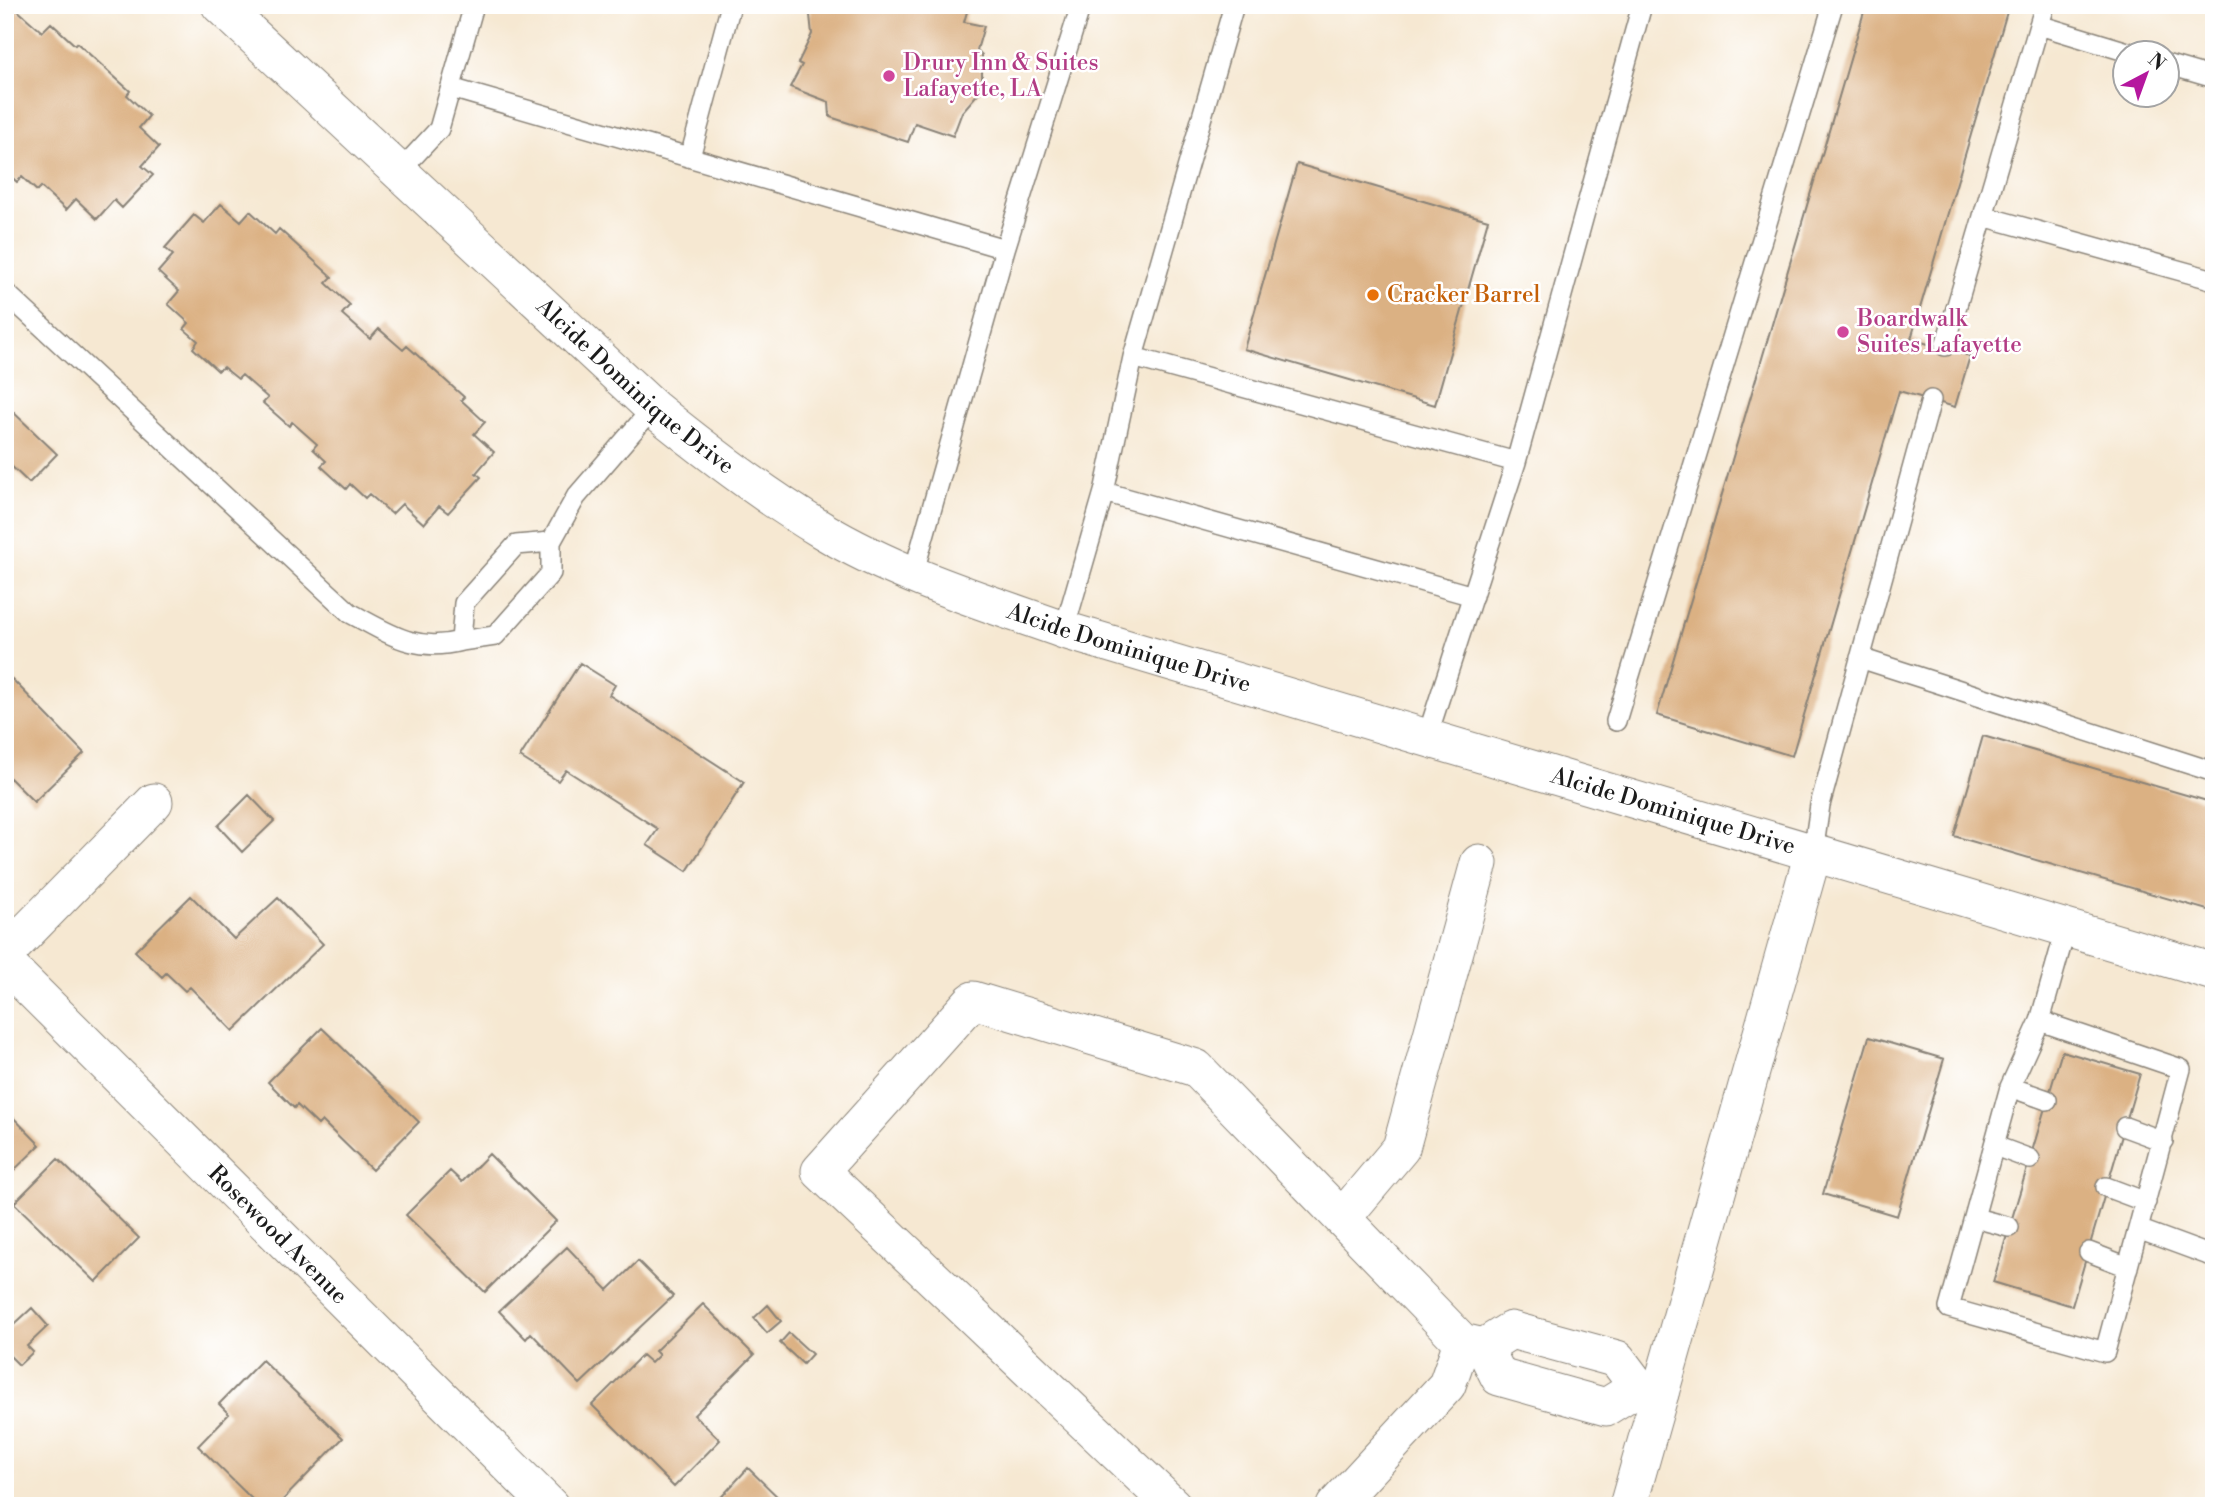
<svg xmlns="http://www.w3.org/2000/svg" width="2219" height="1511" font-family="'Libre Bodoni',serif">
<rect width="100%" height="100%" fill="#fff"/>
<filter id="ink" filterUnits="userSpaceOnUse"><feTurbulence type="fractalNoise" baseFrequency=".0143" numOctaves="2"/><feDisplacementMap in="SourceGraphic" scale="14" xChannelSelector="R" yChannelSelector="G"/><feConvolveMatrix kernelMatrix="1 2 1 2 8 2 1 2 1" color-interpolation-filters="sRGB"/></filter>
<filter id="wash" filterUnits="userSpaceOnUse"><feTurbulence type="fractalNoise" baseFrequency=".00686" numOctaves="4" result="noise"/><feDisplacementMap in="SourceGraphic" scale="28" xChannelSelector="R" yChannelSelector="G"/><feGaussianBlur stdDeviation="1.57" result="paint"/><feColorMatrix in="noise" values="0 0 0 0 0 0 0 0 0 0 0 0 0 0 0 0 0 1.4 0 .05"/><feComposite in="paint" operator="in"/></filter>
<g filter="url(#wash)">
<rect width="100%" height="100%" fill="#f6e8d2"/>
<g id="blocks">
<path fill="#dbb183" d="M5 5H17L15 8 42 32 51 23 75 45 77 43 130 91 127 95 149 116 139 128 159 147 142 166 153 175 122 208 114 200 97 219 76 199 66 210 41 187 37 191 22 177 17 182 5 171Z
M969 5 964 22 984 26 977 50 982 55V89L962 112 953 136 915 123 908 142 830 117 829 102 790 87 802 65 798 63 812 34 809 6Z
M1866 5H2009L1911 339 1970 356 1955 407 1899 391 1792 756 1657 715Z
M1297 164 1488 220 1435 405 1244 349Z
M221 204 241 221 250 211 275 234 279 229 332 277 326 283 350 305 342 314 370 339 379 329 403 350 407 346 464 397 461 400 485 422 474 434 494 452 476 473 481 477 448 513 439 506 424 524 402 504 392 514 369 494 365 498 350 484 346 489 321 466 326 461 313 449 317 444 292 422 289 426 263 403 268 398 242 375 238 379 223 367 218 371 193 348 198 341 184 329 189 323 168 304 179 291 158 272 173 255 165 248 194 215 204 223Z
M11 410 57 454 29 483 5 460V416Z
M580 663 615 685 609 695 744 782 687 871 647 845 658 829 566 770 558 781 520 757Z
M12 679 84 753 34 802 10 778 5 783V686Z
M1983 736 2214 803V912L1954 836Z
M249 795 274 821 242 852 218 826Z
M191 896 234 939 278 898 323 944 233 1031 190 987 185 991 166 973 162 977 135 951Z
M322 1028 419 1122 372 1170 322 1121 318 1125 297 1105 294 1108 268 1082Z
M1869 1037 1944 1059 1897 1216 1823 1194Z
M2062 1051 2140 1074 2072 1306 1993 1282Z
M5 1109 40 1145 5 1179Z
M489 1154 556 1221 485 1292 406 1215 450 1171 462 1182Z
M58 1159 139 1238 96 1282 14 1203Z
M567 1247 608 1290 638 1261 673 1296 580 1384 531 1333 526 1339 499 1311Z
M703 1304 754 1355 694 1415 720 1440 674 1487 592 1405 642 1355 651 1363 659 1355 655 1351Z
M768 1305 781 1321 767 1333 754 1318Z
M32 1308 48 1326 27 1346 33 1352 19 1365 5 1351V1333Z
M789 1333 812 1354 803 1364 780 1343Z
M262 1360 343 1438 277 1506H259L198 1446 229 1414 219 1404Z
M748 1468 787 1506H713Z"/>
</g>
</g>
<g filter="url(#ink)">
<use href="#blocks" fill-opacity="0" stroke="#898277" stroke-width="2"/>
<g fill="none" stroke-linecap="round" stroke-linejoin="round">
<defs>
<path id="lane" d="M2039 25 2128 52
M2166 64 2214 78
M451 88 1005 249
M690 157 731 5
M399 172 439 129 474 5
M1983 216 2214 280
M5 292 350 613C390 634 415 653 461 641
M1945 346 2045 5
M1133 357 1516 462
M1104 492 1473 596
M551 542 516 545 464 603 461 641 495 636 551 573V542L576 497 653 408
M913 575 1005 249 1081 5
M1064 630 1104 492 1133 357 1234 5
M1860 658 2214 772
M1616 721 1833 5
M1426 740 1516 462 1642 5
M1813 853 1820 805 1931 400
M2040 1021 2181 1069 2105 1352 1949 1308 2010 1087 2040 1021 2066 929
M2010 1087 2047 1100
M2125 1127 2163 1141
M1995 1146 2030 1159
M2106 1187 2146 1202
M1975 1218 2009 1227
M2138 1229 2214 1257
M2089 1252 2128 1267"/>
<g id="street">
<path id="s1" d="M220 5 653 408C707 452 762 494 822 530 897 575 982 601 1064 630L2214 972"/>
<path d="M5 954 154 802"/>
<path id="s2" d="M5 963 550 1506"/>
<path d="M1343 1217 1401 1148 1479 863"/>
<path d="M1638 1387 1606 1407 1499 1377 1484 1347 1511 1330 1617 1359 1638 1387 1660 1393"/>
<path d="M1173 1506 820 1171 973 1000 1196 1068 1462 1342 1484 1347"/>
<path d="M1335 1506 1447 1385 1462 1342"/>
<path d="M1628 1506 1813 853"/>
</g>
</defs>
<use href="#lane" stroke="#898277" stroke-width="22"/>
<use href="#street" stroke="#898277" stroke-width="39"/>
<use href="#lane" stroke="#fff" stroke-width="19"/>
<use href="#street" stroke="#fff" stroke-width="37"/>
</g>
</g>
<g fill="#d1479c" stroke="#fff" stroke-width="2.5">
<circle cx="889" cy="76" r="7"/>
<circle cx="1843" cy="332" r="7"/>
</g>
<circle fill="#e8710a" stroke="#fff" stroke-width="2.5" cx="1373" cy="295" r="7"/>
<g text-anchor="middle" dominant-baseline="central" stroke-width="5" stroke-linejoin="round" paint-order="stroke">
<g font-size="23" fill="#b23c85" stroke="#fff" text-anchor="start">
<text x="903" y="63">Drury Inn &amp; Suites<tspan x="903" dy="26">Lafayette, LA</tspan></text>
<text x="1857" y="319">Boardwalk<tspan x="1857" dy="26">Suites Lafayette</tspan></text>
</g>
<g font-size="23" fill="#c56008" stroke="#fff" text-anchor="start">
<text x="1387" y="295">Cracker Barrel</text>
</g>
<g font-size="23" fill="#1c1c1c" stroke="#fff">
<text stroke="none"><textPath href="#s1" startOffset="564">Alcide Dominique Drive</textPath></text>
<text stroke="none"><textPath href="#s1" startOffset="1130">Alcide Dominique Drive</textPath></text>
<text stroke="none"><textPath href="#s1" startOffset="1698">Alcide Dominique Drive</textPath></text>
<text stroke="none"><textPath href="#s2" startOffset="385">Rosewood Avenue</textPath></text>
</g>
</g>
<rect width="2219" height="1511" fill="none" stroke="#fff" stroke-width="28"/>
<g transform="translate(2146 74) rotate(41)"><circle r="33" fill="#ffffff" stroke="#a4a4a4" stroke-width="2"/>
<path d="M0-5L12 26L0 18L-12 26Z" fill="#b5179e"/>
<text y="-10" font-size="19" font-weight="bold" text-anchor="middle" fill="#1c1c1c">N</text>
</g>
</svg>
